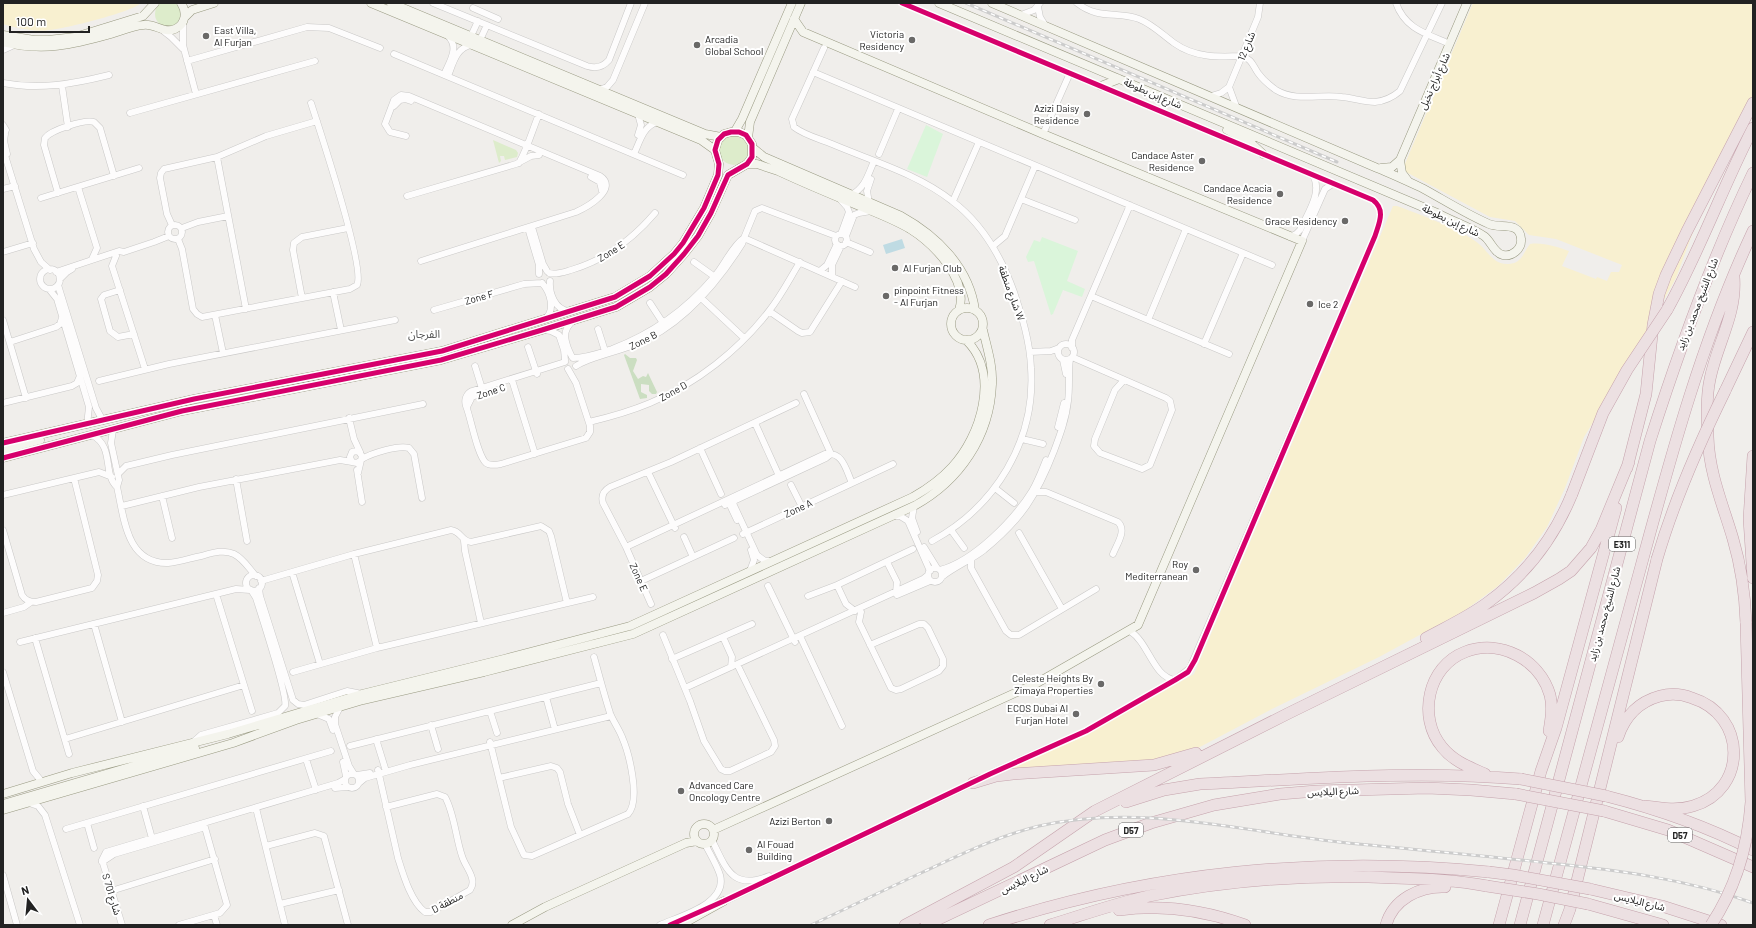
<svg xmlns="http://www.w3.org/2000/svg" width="1756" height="928" font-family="Barlow,'Noto Sans Arabic',sans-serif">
<rect width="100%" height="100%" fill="#f0eeeb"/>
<path fill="#ddeccb" d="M155 14a13 13 0 1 1 26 0a13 13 0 1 1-26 0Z
M719 150a15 15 0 1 1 30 0a15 15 0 1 1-30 0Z
M493 140 516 150 518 153 517 157 505 160 504 156H500L501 161 499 163Z"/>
<path fill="#cbdec1" d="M625 354 630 358H636L637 360 633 371 638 379 643 376 646 377 648 373 657 392 656 394H652L649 391V385L641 384V392L647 395V398L640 399 624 355Z"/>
<path fill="#f8f0d0" d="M3 3H141C132 12 64 29 49 30 35 32 16 28 3 24Z
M1473 3H1753V102L1703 205 1676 278 1624 372 1584 437 1565 488 1547 527 1525 558 1498 586 1464 611 1379 657 1274 708 1198 748 1152 760 1003 771 1085 736 1194 674 1393 206H1397C1418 214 1463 230 1479 244 1489 252 1493 265 1509 264 1522 263 1523 253 1530 244 1543 242 1557 247 1569 251L1562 266 1596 279 1597 277 1607 281 1611 272H1619L1622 265 1556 239 1529 235 1515 221 1490 217 1406 172 1404 166Z"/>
<path fill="#daf5da" d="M926 125 943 134 927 177 907 169Z
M1042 237 1078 251 1067 281 1085 289 1082 297 1063 290 1053 314 1051 315 1034 261 1028 262 1026 257 1034 240 1040 242Z"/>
<path fill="#bfdbe3" d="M902 239 905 248 886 254 883 245Z"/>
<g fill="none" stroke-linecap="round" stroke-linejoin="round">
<defs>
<path id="street" d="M433 3 587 66C596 69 603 67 609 60L631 3
M902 3 1373 200C1386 210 1379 223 1375 236L1190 668 1175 680 1090 729 991 773
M1077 3C1099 20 1116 11 1139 19 1152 24 1163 35 1174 43 1195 58 1218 57 1242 56 1252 59 1253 66 1258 73 1263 80 1269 85 1276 90 1296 102 1320 94 1342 97 1353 98 1364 102 1375 102 1385 101 1393 97 1400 91L1442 3
M1396 3C1405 29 1427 34 1450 44
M1038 7 1040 17 1045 25
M473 8 498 19
M1021 15 1034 10 1040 3
M183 22V45L196 94
M162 30 171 37 183 49
M471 36 478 21
M480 40 487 25
M824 48 792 119 794 127C804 135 820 139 832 144 872 161 918 174 952 201 983 224 1001 256 1014 292 1022 316 1030 342 1031 368 1036 441 995 507 932 541
M3 50 14 45
M394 54 683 175
M187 61 307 27 329 28 380 48
M813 72 1272 265
M444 75C449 62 460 48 448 36
M448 76C453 64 456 47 472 45
M3 83C39 90 73 84 109 75
M62 86 68 127
M1229 87 1236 106
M599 90 607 87 613 80 645 3
M1211 96 1221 93 1229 87 1258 17 1260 3
M394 106 400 100 405 99 411 101
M130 113 315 61
M638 114 641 125 638 135
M3 125 6 130 3 136
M5 134 4 141 7 154
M1043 134 1070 73
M406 136 390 132 385 124 394 100 401 95 409 96 600 176C619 189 587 207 576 212L421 261
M3 149 34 249 41 262 50 270
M634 154C640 141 643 127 657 122
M879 154 898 109
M217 157 246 309
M519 163C528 147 532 131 539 114
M591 177 600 182 602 191
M78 187 97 248 92 259
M3 189 15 186
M58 193 44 145 45 138C51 130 85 119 94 122L100 128 114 176
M851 195C865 188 868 175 874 161
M407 196 516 164 531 156 539 155
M41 198 139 168
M839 198 847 207 849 212 841 234
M1021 199 1075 220
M953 201 979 142
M869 203 867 191 871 179
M168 232a7 7 0 1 1 14 0a7 7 0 1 1-14 0Z
M172 225 167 214 160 178 161 173 164 169 217 157 266 136 317 121
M532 227 543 264 547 271
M182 228 198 222 228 216
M528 228 539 265V274
M835 240a6 6 0 1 1 12 0a6 6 0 1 1-12 0Z
M836 236 762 208 755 211 744 238 855 287
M846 236 854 215 859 213 871 211
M1290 237 1296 234 1300 230C1307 214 1324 191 1312 174
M178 239 182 249 193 309 197 314 202 317 350 289 357 285C366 269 319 128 311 103
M1302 241 1325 189 1334 183
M846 242 870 252
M993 246 1005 236 1035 166
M3 252 33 243
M116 256 112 266 145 369
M694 262 715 277
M40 279a10 10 0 1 1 20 0a10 10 0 1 1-20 0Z
M821 270 827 265 837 244
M56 272 119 251 124 252 154 242 169 236
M549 273C556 275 564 272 571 270 605 260 632 240 655 213
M832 276V265L841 246
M60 279 67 272 72 269
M550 281C549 293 555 310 569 311
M542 283C550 292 556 310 545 319
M58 285 96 408 103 421
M49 289 57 299 89 407 87 425
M120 290 104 295 101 299 110 331 118 337 134 334
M333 292 341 330
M699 296 744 338
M1091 296 1229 354
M302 298 293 250 294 243 302 237 348 228
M650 303 663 323
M434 310 524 284 542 283
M769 311 798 331 802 333 810 332 842 281
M215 315 223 353
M3 320 26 398
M1148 320 1186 229
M598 329 605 351
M544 330 551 331 559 335 564 350 565 360
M10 342 56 327 60 324 62 318
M1204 344 1243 253
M1058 352a8 8 0 1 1 16 0a8 8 0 1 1-16 0Z
M528 347 537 374
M1072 348V340L1130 205
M1030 352 1051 351 1059 348
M572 357C566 345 560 331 573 321
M1072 357 1166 398 1170 401 1172 410 1150 465 1142 469 1100 453 1094 446 1095 439 1115 390 1124 380
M573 358C587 358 600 353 612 349 652 334 686 310 714 277 724 266 732 246 744 238L742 244C716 285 680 327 634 345 619 351 587 358 576 366
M1063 360 1066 374
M565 362 472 391C466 394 464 400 466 406 471 418 477 455 486 463 490 466 496 465 501 464L586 438 590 432V426L576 383 568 369
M475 366 483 392
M512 380 535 454
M99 381 169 364 395 320
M804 394 831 454
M3 403 72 386 77 383 80 376
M467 407 472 397 482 393
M349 418 354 439 360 452
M589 422C610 417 631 411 650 403 696 384 739 350 769 311 781 296 790 278 800 262
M755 423 780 478
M1058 427 1064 403
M113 430 111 443 119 480 117 487
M92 435C115 447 102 473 117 487 124 517 126 564 168 563 179 562 191 558 201 556 212 553 224 549 234 554 244 559 249 569 256 576
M1022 439 1043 444
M700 448 721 494
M362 459C372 453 398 445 409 448L414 454 422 498
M357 470 362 502
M648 472 675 528
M358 473 362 456 358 451 352 452 350 457 352 462 357 463 360 461
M118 474 126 466 172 455 423 404
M236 479 247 541
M791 485 802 507
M995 488 1014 503
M1036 492H1046L1118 522C1127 530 1117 544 1113 554
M3 495 99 472 112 477
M162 496 172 538
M731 499 757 555 765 561H772
M728 501 737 520
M725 505 826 458 831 454
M122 506 199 487 340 460 352 462
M914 506 912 518 917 532
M893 516H900L908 521 930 571
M3 530 22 595C25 600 30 602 36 602L92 588 97 581 98 575 74 478
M951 530 964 548
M1019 533 1062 609
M743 534 893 464
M684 537 693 557
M464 541 465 551 481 623
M626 547 825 454C843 451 846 470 852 483
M924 547 937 568
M354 554 377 648
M971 560V568L1006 631 1011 635H1019L1096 589
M887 562 897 582 896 592
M928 575a7 7 0 1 1 14 0a7 7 0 1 1-14 0Z
M940 570C974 561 1014 520 1032 491 1038 481 1042 470 1046 460
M750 571 754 560 751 550
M292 572 320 664
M246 583a8 8 0 1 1 16 0a8 8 0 1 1-16 0Z
M943 576C956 566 971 560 984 550 1021 520 1037 495 1054 451 1060 435 1066 419 1068 401 1070 387 1068 373 1070 359
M261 581 354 554 451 530C461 531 461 541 471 542L541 526 549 531 551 536 567 603
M641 581 734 538
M837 585 846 604 855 611
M768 586 795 642
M259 588 260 596 293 700 298 704 304 705 347 691 362 694
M216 594 252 711
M897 595 930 581
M808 596 837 585 913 549
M651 604 626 547 603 503C601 496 603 491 610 487L671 462 796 403
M861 612 859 622 891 688 896 690 901 689 939 671 943 666V659L928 628 924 624H919L870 645
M3 613 24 607 31 602
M94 624 122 722
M1130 631C1149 643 1153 677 1175 680
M663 635 690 701 704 741 721 769 725 771H730L771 752 775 746 774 740 739 668
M800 636 842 726
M723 637 732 657 731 667
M35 638 69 754
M20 642 236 589 250 590
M672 659 752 624
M3 672 33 771 42 782
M293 672 377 648 593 597
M685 688 923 579 928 575
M546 697 554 726
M340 707 335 717V724L349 766 354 774
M490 711 497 733
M317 714 329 719 333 730
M431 725 438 749
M65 739 244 685
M376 739 385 768
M490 742 511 827 524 855 532 856 628 814C641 800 629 753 622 737 619 729 613 721 610 713 604 694 599 675 594 657
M192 743 201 735 278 713 285 706C288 696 261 614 256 598L251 590
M350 746 601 683
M306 759 316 790
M343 762 346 776
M378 770 398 858C403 874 411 902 425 912H431L470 890C478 879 465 867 462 856 456 839 454 812 445 797L437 794 386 807
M345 781a7 7 0 1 1 14 0a7 7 0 1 1-14 0Z
M357 775 370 773
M499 778 551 766 557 768 560 772 568 804 580 835
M359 783 365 778 410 765 611 716
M335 788 347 787
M29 803 38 806 45 815 80 925
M143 806 153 842
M256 808 285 925
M87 823 94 848
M66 829 331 751
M712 840C726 868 732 891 769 876
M266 846 315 833 324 836 348 925
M102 862 114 854 202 828
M3 875 17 925
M111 891 215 859
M721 903 974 782
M280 904 339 890
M214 915 217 925
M122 925 102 860 106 852 338 783 345 779
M179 925 220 913 227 905 204 824
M660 925C680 916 728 904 720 875 717 865 710 854 705 844
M670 925 690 916"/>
<path id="secondary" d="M371 3 701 140 715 150
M391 3 705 134 721 137
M939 3 1437 213C1452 221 1470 227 1484 236 1491 241 1494 253 1503 255 1512 257 1522 249 1521 239 1520 221 1500 229 1489 224 1466 214 1444 200 1422 188 1407 181 1392 174 1377 168L992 3
M185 17 192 10 214 3
M3 35 34 40H48L75 37 143 16 155 3
M3 42C43 52 72 45 111 34 121 31 132 26 143 25 155 23 164 34 175 29 186 24 187 12 181 3
M1101 86 1119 79
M1227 130 1250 142 1263 154
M735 131 742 119 792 3
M748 138 750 122 801 3
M753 148 764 157 901 216C937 236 969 267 975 310
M1400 160 1402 173 1408 181
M747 164H757L778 171C804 183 830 194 857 205 874 212 893 219 910 229 934 244 969 280 959 310
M1381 168 1392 167 1400 160 1467 3
M951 324a16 16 0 1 1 32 0a16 16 0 1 1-32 0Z
M3 443 194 399 442 351 615 297 650 276 674 254 683 243 704 208 718 175 719 164 715 150 718 140 724 134 731 132H739L746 135 752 144V157L747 164 728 175 711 213 698 236 684 254 666 274 650 287 616 307 542 330 441 360 182 411 3 458
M3 450 40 440
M3 794 72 773 228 734 362 694 504 659 630 626 913 497C927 489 941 479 952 467 981 436 1000 374 967 341
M3 804 195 748
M3 810 233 743 296 720 363 700 484 672 633 634 914 506C960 481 990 436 992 384 993 365 987 348 983 330
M694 834a10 10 0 1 1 20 0a10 10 0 1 1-20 0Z
M713 830 1037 683 1138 625 1302 241 1043 134 803 32 794 19
M512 925 545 907 686 843 697 841
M681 925 724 901"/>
<path id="highway" d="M1734 277C1737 314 1717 344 1710 379 1706 398 1707 418 1708 437 1709 473 1723 505 1733 539 1741 566 1745 594 1746 623
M1667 310C1700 251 1722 188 1753 128
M1725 391 1753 332
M1753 456 1749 519 1753 578
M1627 468 1646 394 1653 325 1659 294 1666 275 1687 231 1753 103
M1426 638C1446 627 1468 617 1487 603 1526 575 1554 538 1572 494
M1618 737C1625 716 1638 702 1660 696 1671 693 1682 694 1692 698 1747 715 1748 790 1693 806 1677 811 1660 808 1645 806
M1485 774C1469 767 1453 761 1442 747 1417 717 1428 666 1465 652 1500 638 1540 660 1550 695 1553 707 1551 719 1549 731
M973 783 996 776 1013 774 1154 765 1196 753
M1606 796C1657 809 1706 826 1753 850
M1126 802 1164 790 1200 784C1307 779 1415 770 1521 779
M1604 811 1668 830 1753 867
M1590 889 1662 906 1721 925
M1588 904 1663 925
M1119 910C1162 904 1204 910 1245 925
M905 925 1014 867 1095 811 1289 713 1534 593 1559 579 1571 571 1591 548 1601 530 1629 462
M926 925 1105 840 1151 823 1214 805 1280 794 1316 791 1427 788 1471 790 1516 794
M989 925C1150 872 1320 855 1489 872
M1050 925C1083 915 1116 903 1149 896 1229 880 1313 874 1394 878 1425 879 1457 880 1487 886
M1386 925C1393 899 1420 886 1445 887
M1499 925 1541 771 1556 728 1616 508
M1520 925 1650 441C1679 350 1711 260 1753 173
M1543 925C1574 809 1606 693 1638 577 1670 459 1701 342 1753 231
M1564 925 1570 909 1657 559"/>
</defs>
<use href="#street" stroke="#c9c8c7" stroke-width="7"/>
<use href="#secondary" stroke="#999a82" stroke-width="9"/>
<use href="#highway" stroke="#c5a2ac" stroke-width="12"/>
<use href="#street" stroke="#fdfcfc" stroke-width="6"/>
<use href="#secondary" stroke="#f4f4ed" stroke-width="8"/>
<use href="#highway" stroke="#ece0e2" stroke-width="11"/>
<defs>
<path id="rail" d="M966 3 1337 162
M811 925C848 908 884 890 921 873 959 855 998 836 1039 826 1140 803 1239 831 1339 842 1408 849 1478 855 1548 863 1617 870 1687 879 1753 903"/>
</defs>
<use href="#rail" stroke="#ccc" stroke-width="3"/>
<use href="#rail" stroke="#fff" stroke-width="1.5" stroke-dasharray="4.5" stroke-linecap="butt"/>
<defs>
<path id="highway-bridge" d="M1572 494 1603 413 1627 370 1667 310
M1657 559C1674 501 1698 446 1725 391
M1521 779 1606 796
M1516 794 1604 811
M1489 872 1513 875 1590 889
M1487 886 1538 894 1588 904
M1711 925C1735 889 1748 845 1751 802L1746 623"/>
</defs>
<use href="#highway-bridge" stroke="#c5a2ac" stroke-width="12" stroke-linecap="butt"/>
<use href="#highway-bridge" stroke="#ece0e2" stroke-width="11"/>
<defs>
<path id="cycleway" d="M3 443 194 399 442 351 615 297 650 276 674 254 683 243 704 208 718 175 719 164 715 150 718 140 724 134 731 132H739L746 135 752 144V157L747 164 728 175 711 213 698 236 684 254 666 274 650 287 616 307 542 330 441 360 182 411 3 458
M670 925 724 901 990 774 1086 731 1175 680 1188 672 1195 660 1375 236C1379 223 1386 210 1373 200L902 3"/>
</defs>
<use href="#cycleway" stroke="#fff" stroke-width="8"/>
<use href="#cycleway" stroke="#d6006c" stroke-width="5"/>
</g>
<g fill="#6a6968" stroke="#fff" stroke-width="1.5">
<circle cx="206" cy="36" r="4"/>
<circle cx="912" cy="40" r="4"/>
<circle cx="697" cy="45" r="4"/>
<circle cx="1087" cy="114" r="4"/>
<circle cx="1202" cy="161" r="4"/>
<circle cx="1280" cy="194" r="4"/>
<circle cx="1345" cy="221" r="4"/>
<circle cx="895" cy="268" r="4"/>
<circle cx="886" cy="296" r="4"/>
<circle cx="1310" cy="304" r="4"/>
<circle cx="1196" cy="570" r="4"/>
<circle cx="1101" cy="684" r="4"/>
<circle cx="1076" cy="714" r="4"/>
<circle cx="681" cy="791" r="4"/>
<circle cx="829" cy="821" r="4"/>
<circle cx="749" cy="850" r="4"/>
</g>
<g text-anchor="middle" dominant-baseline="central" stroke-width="4" stroke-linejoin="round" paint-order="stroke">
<g fill="#fff" stroke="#646464" stroke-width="1">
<rect x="1609" y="537" width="26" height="14" rx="3"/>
<rect x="1119" y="823" width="24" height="14" rx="3"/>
<rect x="1668" y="828" width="24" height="14" rx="3"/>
</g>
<g font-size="9" font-weight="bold" fill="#222">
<text x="1622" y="544">E311</text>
<text x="1131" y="830">D57</text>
<text x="1680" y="835">D57</text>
</g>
<g font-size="10" fill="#222" stroke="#fff" text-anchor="end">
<text x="214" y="30" text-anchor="start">East Villa,<tspan x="214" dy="12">Al Furjan</tspan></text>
<text x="904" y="34">Victoria<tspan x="904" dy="12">Residency</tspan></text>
<text x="705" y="39" text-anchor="start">Arcadia<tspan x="705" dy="12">Global School</tspan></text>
<text x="1079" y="108">Azizi Daisy<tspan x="1079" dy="12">Residence</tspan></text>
<text x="1194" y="155">Candace Aster<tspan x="1194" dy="12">Residence</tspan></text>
<text x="1272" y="188">Candace Acacia<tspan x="1272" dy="12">Residence</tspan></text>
<text x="1337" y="221">Grace Residency</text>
<text x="903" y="268" text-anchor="start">Al Furjan Club</text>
<text x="894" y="290" text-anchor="start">pinpoint Fitness<tspan x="894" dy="12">- Al Furjan</tspan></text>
<text x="1318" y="304" text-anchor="start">Ice 2</text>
<text x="1188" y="564">Roy<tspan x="1188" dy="12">Mediterranean</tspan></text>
<text x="1093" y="678">Celeste Heights By<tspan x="1093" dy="12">Zimaya Properties</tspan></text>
<text x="1068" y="708">ECOS Dubai Al<tspan x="1068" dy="12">Furjan Hotel</tspan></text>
<text x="689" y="785" text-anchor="start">Advanced Care<tspan x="689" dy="12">Oncology Centre</tspan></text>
<text x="821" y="821">Azizi Berton</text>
<text x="757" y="844" text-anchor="start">Al Fouad<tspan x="757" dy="12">Building</tspan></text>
</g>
<g font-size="10" fill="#222" stroke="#fff">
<text transform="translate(1246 46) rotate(-68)">شارع 12</text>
<text transform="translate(1434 81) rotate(-66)">شارع أبراج نخيل</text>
<text transform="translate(1153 93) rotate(23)">شارع إبن بطوطة</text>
<text transform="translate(1451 220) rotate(25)">شارع إبن بطوطة</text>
<text transform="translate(611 251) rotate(-32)">Zone E</text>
<text transform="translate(1012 293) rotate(70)">شارع منطقة W</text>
<text transform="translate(479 297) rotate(-16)">Zone F</text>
<text transform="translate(1697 304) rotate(-69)">شارع الشيخ محمد بن زايد</text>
<text transform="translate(643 340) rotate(-27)">Zone B</text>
<text transform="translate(491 391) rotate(-18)">Zone C</text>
<text transform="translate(673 391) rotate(-29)">Zone D</text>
<text transform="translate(798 508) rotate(-25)">Zone A</text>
<text transform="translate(639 577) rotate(66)">Zone E</text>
<text transform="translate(1604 614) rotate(-75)">شارع الشيخ محمد بن زايد</text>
<text transform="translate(1333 791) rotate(-2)">شارع اليلايس</text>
<text transform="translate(1024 879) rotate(-26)">شارع اليلايس</text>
<text transform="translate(112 894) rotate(73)">S 701 شارع</text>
<text transform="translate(1640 901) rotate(14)">شارع اليلايس</text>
<text transform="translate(447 902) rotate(-28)">D منطقة</text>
</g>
<g font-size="11" fill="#555" stroke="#fff">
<text x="424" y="333">الفرجان</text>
</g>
</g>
<rect width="1756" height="928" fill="none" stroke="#222222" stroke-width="8"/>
<g transform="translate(28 900) rotate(344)" stroke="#ffffff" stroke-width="3" paint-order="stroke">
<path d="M0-3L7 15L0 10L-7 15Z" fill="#222222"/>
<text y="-6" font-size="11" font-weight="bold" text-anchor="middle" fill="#222222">N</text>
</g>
<path d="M10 26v6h79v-6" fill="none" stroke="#222222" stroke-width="2"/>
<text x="16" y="26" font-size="12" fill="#222222" stroke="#ffffff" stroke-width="3" paint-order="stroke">100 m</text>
</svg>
